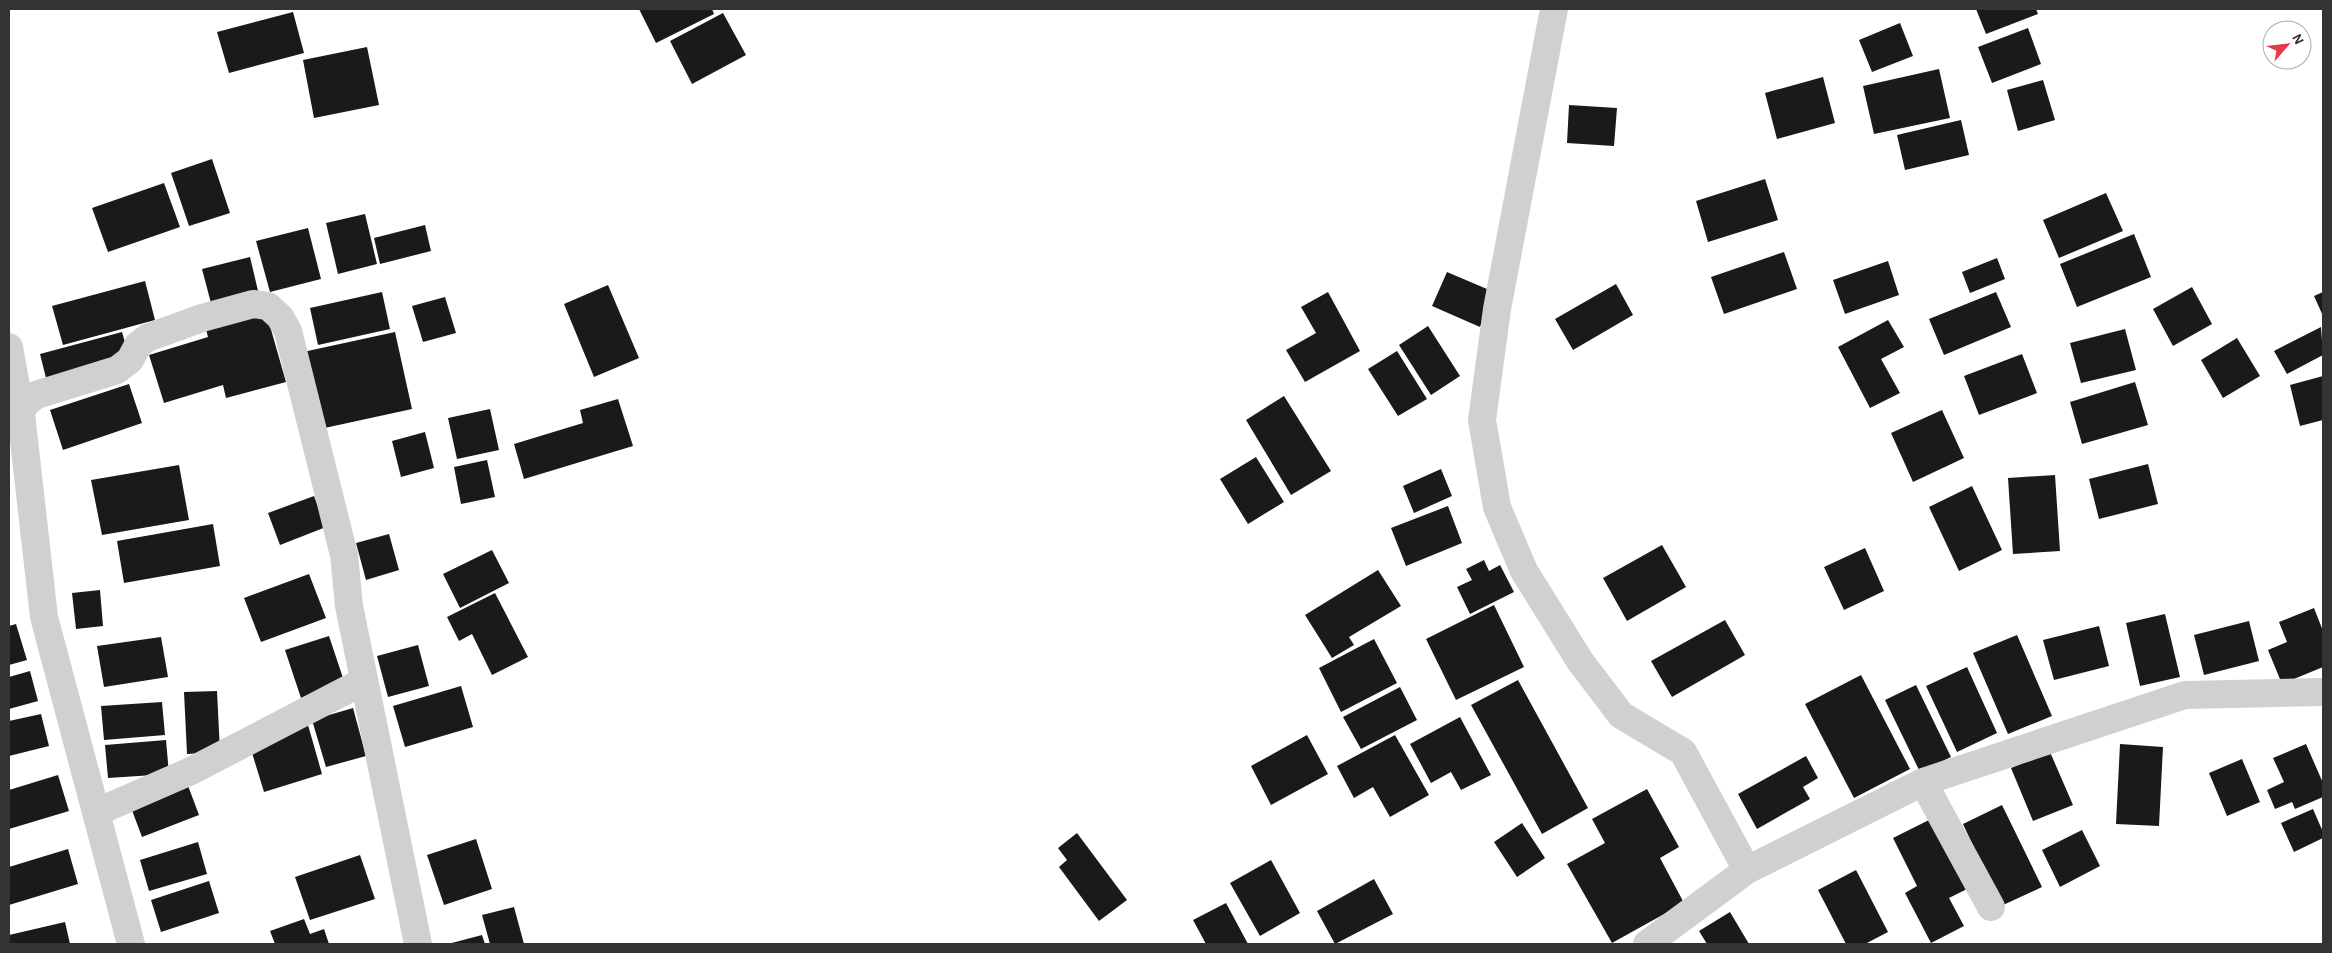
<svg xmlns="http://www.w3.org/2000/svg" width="2332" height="953" font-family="'Alegreya Sans',sans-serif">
<rect width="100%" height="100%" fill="#fff"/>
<path fill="#1a1a1a" d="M639 9H712L714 14 656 43Z
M1976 9H2036L2038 14 1986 34Z
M293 12 304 53 229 73 217 32Z
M723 13 746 55 692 84 670 41Z
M1900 23 1913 56 1872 72 1859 40Z
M2028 28 2041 64 1992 83 1978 47Z
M367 47 379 105 314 118 303 60Z
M1939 69 1950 118 1874 134 1863 86Z
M1823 77 1835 123 1777 139 1765 93Z
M2043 80 2055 120 2018 131 2007 90Z
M1569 105 1617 108 1614 146 1567 143Z
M1961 120 1969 155 1905 170 1897 135Z
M212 159 230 213 189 226 171 173Z
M1765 179 1778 220 1708 242 1696 201Z
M164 183 180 227 108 252 92 208Z
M2106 193 2123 231 2059 258 2043 220Z
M365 214 377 264 338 274 326 223Z
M425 225 431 251 380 264 374 238Z
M308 228 321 279 270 292 256 241Z
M2134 234 2151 277 2077 307 2060 264Z
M1784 252 1797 289 1724 314 1711 277Z
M250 257 259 295 212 307 202 269Z
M1997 258 2005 279 1970 293 1962 272Z
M1888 261 1899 295 1845 314 1833 280Z
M1447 272 1494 292 1480 327 1432 306Z
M145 281 155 320 63 345 52 306Z
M1616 284 1633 315 1573 350 1555 319Z
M608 285 639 358 594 377 564 304Z
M2192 287 2212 324 2173 346 2153 309Z
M382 292 390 329 318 345 310 308Z
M1328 292 1360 351 1305 382 1286 350 1316 333 1301 307Z
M1996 292 2011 327 1944 355 1929 319Z
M2323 292V316L2314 296Z
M445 297 456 333 423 342 412 306Z
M266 312 286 382 226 398 223 385 164 403 149 355 208 337 206 329Z
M1888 320 1904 347 1881 359 1900 393 1870 408 1838 347Z
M1428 326 1460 376 1431 395 1399 345Z
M2321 327 2323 355 2287 374 2274 351Z
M2125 329 2136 370 2081 383 2070 343Z
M122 332 130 359 47 382 40 354Z
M395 332 412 409 320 429 303 352Z
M2237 338 2260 376 2223 398 2201 360Z
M1397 351 1427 399 1398 416 1368 369Z
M2022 354 2037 393 1979 415 1964 376Z
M2323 376V420L2300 426 2290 385Z
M2135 382 2148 425 2082 444 2070 402Z
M129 384 142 423 63 450 50 410Z
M1284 396 1331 471 1291 495 1246 420Z
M618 399 633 446 524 479 514 444 583 423 580 410Z
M490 409 499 450 457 459 448 418Z
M1942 410 1964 458 1913 482 1891 433Z
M425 432 434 468 401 477 392 441Z
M1256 457 1284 502 1248 524 1220 479Z
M487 460 495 497 461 504 454 467Z
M2148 464 2158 504 2099 519 2089 479Z
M179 465 189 520 102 535 91 480Z
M1441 469 1452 496 1414 513 1403 486Z
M2055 475 2060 551 2013 554 2008 478Z
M1972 486 2002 550 1959 571 1929 507Z
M314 496 326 527 280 545 268 513Z
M1448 506 1462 543 1406 566 1391 528Z
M213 524 220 566 124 583 117 541Z
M389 534 399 570 366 580 356 543Z
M1662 545 1686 587 1627 621 1603 578Z
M1865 548 1884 591 1844 610 1824 567Z
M492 550 509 583 460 608 443 574Z
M1484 560 1489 571 1500 565 1514 592 1470 614 1457 587 1472 580 1466 569Z
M1378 570 1401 606 1349 637 1354 645 1332 658 1305 615Z
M309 574 326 618 261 642 244 598Z
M100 590 103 626 76 629 72 593Z
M495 593 528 657 492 675 472 634 459 641 447 617Z
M1494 605 1524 667 1456 700 1426 639Z
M2314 608 2323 631V667L2282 684 2268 650 2287 642 2279 622Z
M2165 614 2180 677 2140 686 2126 623Z
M1725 620 1745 655 1672 697 1651 661Z
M2249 621 2259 661 2204 675 2194 635Z
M16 624 27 660 9 665V626Z
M2099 626 2109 666 2054 680 2043 640Z
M2017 635 2052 716 2008 734 1973 653Z
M329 636 345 684 301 698 285 650Z
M161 637 168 677 104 687 97 646Z
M1374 639 1397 683 1341 712 1319 668Z
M418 645 429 686 388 697 377 656Z
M1967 667 1997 733 1957 752 1926 686Z
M30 671 38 701 9 709V677Z
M1861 675 1910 769 1854 798 1805 704Z
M1518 680 1588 808 1542 834 1471 705Z
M1916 685 1951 757 1920 772 1885 700Z
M461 686 473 727 405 747 393 706Z
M1400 687 1417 720 1361 749 1343 717Z
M217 691 220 752 187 754 184 692Z
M162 702 165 735 104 740 101 706Z
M353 708 366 756 326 767 312 720Z
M41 714 49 746 9 756V721Z
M1460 717 1491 775 1461 790 1451 772 1431 783 1410 744Z
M308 725 322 774 264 792 249 743Z
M1307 735 1328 774 1271 805 1251 766Z
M1395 735 1429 795 1390 817 1373 787 1354 798 1337 766Z
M166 740 169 774 108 778 105 745Z
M2120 744 2163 747 2159 826 2116 824Z
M2306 744 2323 783V797L2295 809 2292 802 2275 809 2267 790 2284 782 2273 758Z
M2050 752 2073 805 2033 821 2011 768Z
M1806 756 1818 778 1803 787 1810 799 1757 829 1738 794Z
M2242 759 2260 802 2227 816 2209 773Z
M58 775 69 811 9 829V790Z
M187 783 199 815 142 837 130 805Z
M1647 789 1679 847 1660 858 1684 903 1612 943 1567 864 1605 843 1592 819Z
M2002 805 2042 887 2001 906 1963 824Z
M2313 809 2323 832V838L2294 852 2281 823Z
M1931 819 1967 889 1949 898 1964 926 1931 943 1905 893 1917 886 1893 838Z
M1522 823 1545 858 1517 877 1494 842Z
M2082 830 2100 866 2060 887 2042 850Z
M1077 833 1127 900 1099 921 1059 867 1067 860 1058 848Z
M476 839 492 889 444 905 427 855Z
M198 842 207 874 149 891 140 860Z
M68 849 78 884 9 905V867Z
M360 855 375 899 310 920 295 877Z
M1271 860 1300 913 1260 936 1230 883Z
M1856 870 1888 932 1865 944H1846L1818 890Z
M1374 879 1393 914 1335 944 1317 911Z
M209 881 219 913 161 932 151 900Z
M1226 903 1248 944H1206L1193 920Z
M514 907 524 944H490L482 915Z
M1730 912 1749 944H1707L1699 931Z
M304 919 310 934 324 929 329 944H275L270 931Z
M65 922 70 944H9V935Z
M482 935 485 944H448Z"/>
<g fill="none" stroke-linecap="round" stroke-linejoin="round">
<path stroke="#d0d0d0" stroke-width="28" d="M1554 9 1497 309 1482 420 1497 507 1524 571 1580 661 1621 715 1683 752 1747 870
M9 347 21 414
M1923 782 1991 907
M97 812 191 771 364 681
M131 944 44 617 21 414 24 405 36 395 117 370 130 360 138 345 147 338 202 318 253 304 268 306 280 317 288 331 344 555 349 606 418 944
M1647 944 1747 870 1923 782 2185 695 2323 692"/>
</g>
<rect width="2332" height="953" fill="none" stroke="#333333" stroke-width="20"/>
<g transform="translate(2287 45) rotate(62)"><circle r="24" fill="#ffffff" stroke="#adadad"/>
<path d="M0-4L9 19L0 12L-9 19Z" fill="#e63946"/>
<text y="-8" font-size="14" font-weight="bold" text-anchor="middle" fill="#333333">N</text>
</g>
</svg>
